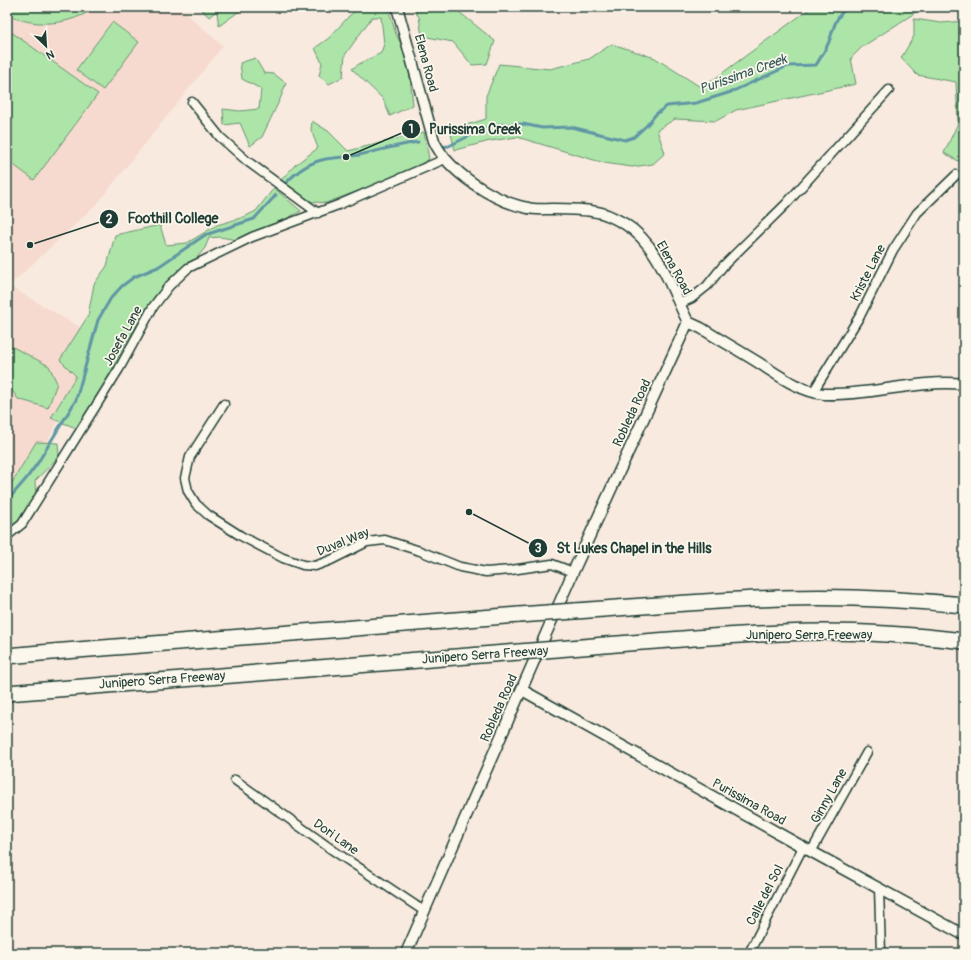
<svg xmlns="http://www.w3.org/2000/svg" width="971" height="960" font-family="Pangolin,sans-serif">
<rect width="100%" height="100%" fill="#f9eadf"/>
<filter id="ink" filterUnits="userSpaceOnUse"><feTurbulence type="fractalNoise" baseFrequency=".025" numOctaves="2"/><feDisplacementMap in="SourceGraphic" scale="8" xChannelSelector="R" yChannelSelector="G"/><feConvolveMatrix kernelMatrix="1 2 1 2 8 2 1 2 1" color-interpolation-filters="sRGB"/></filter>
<g filter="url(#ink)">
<path fill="#f6dacf" d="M7 7H179L223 46 97 204 9 286 102 340 7 516Z"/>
<path fill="#ade5a9" stroke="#66916e" d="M7 7H96C71 25 35 29 7 14Z
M199 7H245L219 26 217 13 220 8 209 17Z
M360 7H388L396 34 408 58 413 105 390 116 383 99 352 69 359 64 381 53 384 44 381 17H372L345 55 343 77 329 84 319 76 322 63 315 48 329 38 350 15Z
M412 7H453L495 41 487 64 472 65 453 42 422 36 419 17Z
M812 7H924L862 47 851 58 856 84 736 110 716 121 675 119 657 130 665 153 653 164 632 167 604 163 517 137 490 141 455 150 450 130 486 119V96L499 64 550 69 589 59 612 44 655 58 702 88Z
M914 19 941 23 964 21V164L944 153 958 123 956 82 917 75 901 58 914 36Z
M112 22 139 42 103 90 76 70Z
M7 29 98 94 34 180 7 160Z
M255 58 264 73 274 74 286 83 281 97 262 137 250 146 240 123 224 125 223 109 240 111 259 109 261 89 242 79 240 63Z
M312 121 328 131 348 151 424 132 429 159 408 172 326 203 305 201 281 180 295 165 318 148 311 130Z
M274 188 301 211 243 241 220 237 209 238 205 248 195 260 175 275 154 297 126 343 95 402 76 428 51 418 76 376 60 360 88 316 94 284 107 266 115 235 160 225 166 245 187 243 217 225 244 217 256 211Z
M7 344 49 366 57 383 48 408 18 399 7 383Z
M36 442 58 443 59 456 35 481 36 499 20 521 7 532V491Z"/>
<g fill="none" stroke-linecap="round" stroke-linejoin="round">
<path stroke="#6196a4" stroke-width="3" d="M440 147 449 146 491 125 523 124 542 128 571 127 625 140 634 137 647 125 656 114 667 106 696 103 731 92 788 66 816 65C821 57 827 48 830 39 834 26 836 16 848 7
M286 183C297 171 310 162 326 159 338 157 351 157 363 154 381 150 399 145 418 142
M7 501 26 479 37 464 76 400 98 320 111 298 122 286 134 277 158 267 205 235 254 219 276 195"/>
<defs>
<path id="minor" d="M192 102 220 137 247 161 318 213
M679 304 692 298 707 286 723 266 786 204 889 90
M813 392 861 314 893 250 917 213 956 175
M224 404 190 457 185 478 188 491 196 504 208 515 241 536 283 558 303 565 315 566 331 560 367 542 385 540 420 551 460 567 486 572 511 570 552 564 573 572
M7 536 22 524 119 369 153 307 169 286 188 268 252 237 338 205 445 159
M235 780 334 851 424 911
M811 852 867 752
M879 888 881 953
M749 953 803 847"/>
<path id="tertiary" d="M397 7 434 141C448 172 495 202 528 208 535 210 544 209 552 209 567 209 583 209 597 212 606 213 618 220 625 224 659 245 671 289 688 322L701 328C720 340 740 351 759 363 778 375 801 392 824 394 871 396 917 379 964 384
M522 690 803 847 964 935
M406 953 573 572 688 322"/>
<path id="motorway" d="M575 611C644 606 713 600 782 598 842 596 904 599 964 605
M557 649C632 643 707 636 782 633 842 630 904 634 964 641
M7 656 52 652 519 615
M7 693 519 652"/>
</defs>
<use href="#minor" stroke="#1f3d34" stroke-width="11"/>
<use href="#tertiary" stroke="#1f3d34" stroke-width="13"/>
<use href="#motorway" stroke="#1f3d34" stroke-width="18"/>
<use href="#minor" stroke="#fbf7ec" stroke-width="8"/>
<use href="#tertiary" stroke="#fbf7ec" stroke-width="10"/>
<use href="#motorway" stroke="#fbf7ec" stroke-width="15"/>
<defs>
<path id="motorway-bridge" d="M519 615 575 611
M519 652 557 649"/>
</defs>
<use href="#motorway-bridge" stroke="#1f3d34" stroke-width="18" stroke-linecap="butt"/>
<use href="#motorway-bridge" stroke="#fbf7ec" stroke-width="15"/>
</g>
</g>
<g text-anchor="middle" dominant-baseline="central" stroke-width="3.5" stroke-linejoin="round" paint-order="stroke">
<g font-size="13" fill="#1f3d34" stroke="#fbf7ec">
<text transform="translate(426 63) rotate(75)">Elena Road</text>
<text transform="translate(674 268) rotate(61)">Elena Road</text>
<text transform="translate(868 273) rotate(-63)">Kriste Lane</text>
<text transform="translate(123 336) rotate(-61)">Josefa Lane</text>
<text transform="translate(632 413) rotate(-65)">Robleda Road</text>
<text transform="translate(343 542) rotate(-22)">Duval Way</text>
<text x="809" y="635">Junipero Serra Freeway</text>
<text transform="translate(485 655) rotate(-4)">Junipero Serra Freeway</text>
<text transform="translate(162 680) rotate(-4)">Junipero Serra Freeway</text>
<text transform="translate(499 708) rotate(-66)">Robleda Road</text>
<text transform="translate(829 796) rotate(-61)">Ginny Lane</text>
<text transform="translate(749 802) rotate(29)">Purissima Road</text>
<text transform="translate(336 837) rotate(35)">Dori Lane</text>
<text transform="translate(765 895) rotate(-63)">Calle del Sol</text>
</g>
<g font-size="14" font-style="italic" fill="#355b59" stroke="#fbf7ec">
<text transform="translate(743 74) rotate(-20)">Purissima Creek</text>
</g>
</g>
<path fill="none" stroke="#1f3d34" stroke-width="1.5" d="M346 157L411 129M30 245L109 219M469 512L538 548"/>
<g fill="#1f3d34" stroke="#fbf7ec" stroke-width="1.5">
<circle cx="346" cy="157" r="4"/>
<circle cx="30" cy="245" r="4"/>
<circle cx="469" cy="512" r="4"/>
<circle cx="411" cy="129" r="10"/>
<circle cx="109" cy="219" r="10"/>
<circle cx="538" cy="548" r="10"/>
</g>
<g font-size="12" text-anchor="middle" font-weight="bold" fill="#fff">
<text x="411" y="133">1</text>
<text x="109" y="223">2</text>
<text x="538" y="552">3</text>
</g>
<g font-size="14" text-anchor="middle" font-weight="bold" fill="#1f3d34" stroke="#fbf7ec" stroke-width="3.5" stroke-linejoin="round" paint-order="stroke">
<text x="475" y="134">Purissima Creek</text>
<text x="173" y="223">Foothill College</text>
<text x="634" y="553">St Lukes Chapel in the Hills</text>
</g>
<rect width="971" height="960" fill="none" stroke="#fbf7ec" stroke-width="24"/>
<rect x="12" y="12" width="947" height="936" fill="none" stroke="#1f3d34" stroke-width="1.5" filter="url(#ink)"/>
<g transform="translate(46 46) rotate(155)" stroke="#fbf7ec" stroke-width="3" paint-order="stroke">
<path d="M0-3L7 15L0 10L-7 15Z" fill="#1f3d34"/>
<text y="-6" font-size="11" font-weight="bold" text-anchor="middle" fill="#1f3d34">N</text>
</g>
</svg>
